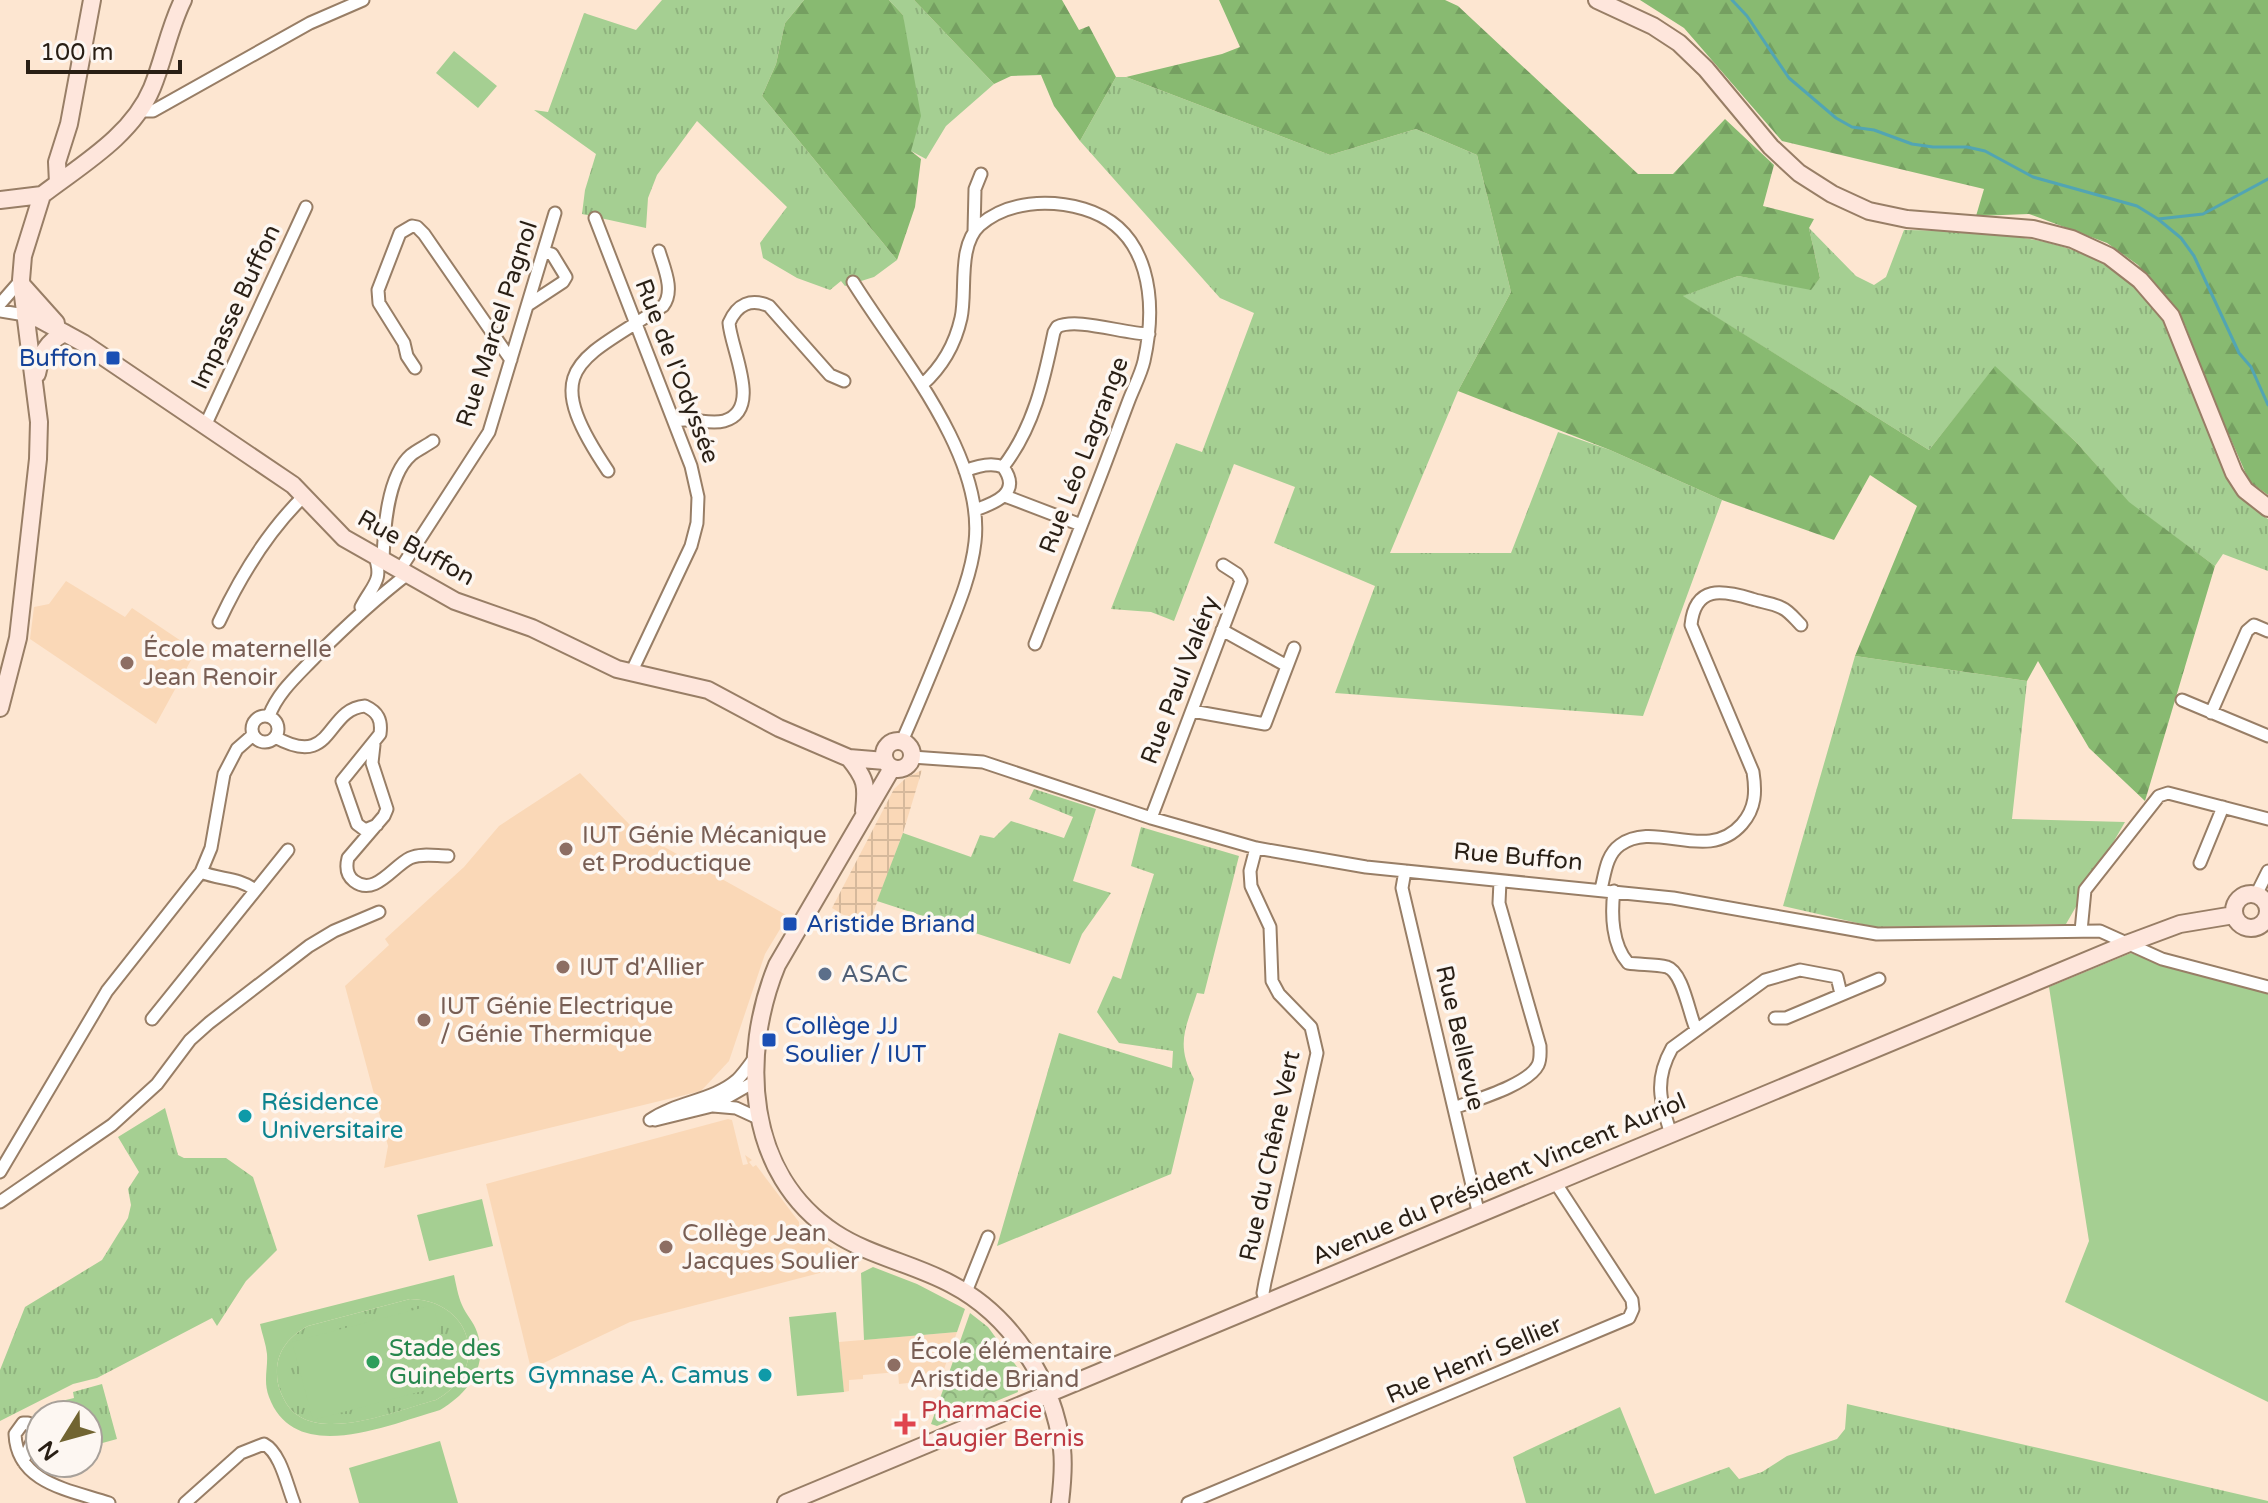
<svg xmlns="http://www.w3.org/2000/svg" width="2268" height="1503" font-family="'Varela Round',sans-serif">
<defs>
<pattern id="industrial-grid" width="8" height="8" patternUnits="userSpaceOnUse" patternTransform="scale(2)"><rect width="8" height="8" fill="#fad8b7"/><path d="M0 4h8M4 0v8" fill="none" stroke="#d6b99c"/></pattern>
<pattern id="grass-tufts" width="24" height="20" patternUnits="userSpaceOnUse" patternTransform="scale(2)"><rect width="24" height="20" fill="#a5cf92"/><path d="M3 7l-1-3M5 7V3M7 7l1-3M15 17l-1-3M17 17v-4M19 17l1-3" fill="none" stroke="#8eb17d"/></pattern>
<pattern id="forest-firs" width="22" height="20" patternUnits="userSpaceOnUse" patternTransform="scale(2)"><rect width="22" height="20" fill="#88ba71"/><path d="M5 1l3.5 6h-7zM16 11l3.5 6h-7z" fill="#759f61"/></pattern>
<pattern id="park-crowns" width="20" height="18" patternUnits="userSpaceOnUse" patternTransform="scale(2)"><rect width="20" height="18" fill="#a5cf92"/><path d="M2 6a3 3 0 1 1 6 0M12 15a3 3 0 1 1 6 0" fill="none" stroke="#8eb17d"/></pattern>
</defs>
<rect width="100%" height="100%" fill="#fde6d1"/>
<path fill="#fad8b7" d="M66 581 125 617 132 608 196 651 156 724 30 639 34 607 49 604Z
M580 773 653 849 659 844 788 916 765 954 729 1061 701 1091 384 1168 388 1146 345 986 389 945 385 939 464 867 499 826Z
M728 1119 732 1120 743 1165 748 1164 745 1155 752 1160 749 1162 753 1167 756 1165 799 1222V1229L795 1233 799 1238 804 1234H810L845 1256 839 1268 630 1322 531 1369 486 1184Z
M957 1332 943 1372 934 1380 899 1384 898 1372 863 1375V1379L849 1380V1391L844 1392 839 1342Z"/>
<path fill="url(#industrial-grid)" d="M922 770 903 833 867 929 832 908 894 789 906 778Z"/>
<path fill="url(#grass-tufts)" d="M662 0H804L785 23 776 64 762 96 897 260 874 277 845 286 841 281 830 290 797 278 763 258 760 243 787 207 697 121 657 175 648 198 646 228 582 214 585 190 596 154 534 110 548 112 584 13 636 30Z
M889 0H914L994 84 946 126 926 159 911 151 903 15Z
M1116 77H1126L1330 155 1416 129 1477 155 1511 292 1458 391 1390 553H1511L1558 432 1610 450 1722 500 1643 716 1335 693 1375 586 1274 543 1295 487 1234 464 1174 621 1151 612 1111 609 1176 443 1202 452 1254 313 1220 298 1080 141Z
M1809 228 1856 276 1874 285 1886 277 1904 230C2008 232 2122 233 2175 340 2188 367 2196 397 2207 425 2222 466 2229 495 2268 519V571L2223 554 2215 566 2129 503 2077 443 1995 367 1929 450 1682 296 1738 276 1811 289 1820 278Z
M1855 656 2027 681 2012 819 2125 822 2066 924 1875 927 1783 906Z
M1034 789 1096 809 1073 881 1111 893 1082 934 1070 964 877 901 903 833 971 857 980 835 994 838 1011 821 1064 838 1073 817 1029 799Z
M1141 827 1239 856 1204 994 1197 993C1186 1028 1175 1044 1194 1079L1171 1174 997 1246 1059 1033 1172 1068 1173 1051 1119 1043 1097 1012 1113 976 1121 979 1154 874 1131 866Z
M165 1108 178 1155 184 1158H226L253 1177 277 1250 246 1281 217 1326 212 1318 97 1378 73 1384 0 1421V1370L25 1307 102 1260 128 1218 131 1205 128 1189 139 1172 118 1137Z
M410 1299C473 1300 491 1370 436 1400 397 1410 313 1447 286 1403 281 1394 277 1385 277 1374 276 1352 289 1336 308 1326Z
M102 1384 117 1439 88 1447V1415H52L49 1404 74 1398 73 1392Z
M1847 1404 2268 1501V1503H1526L1513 1457 1620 1407 1655 1494 1729 1467 1739 1479 1762 1472 1787 1456 1837 1439 1845 1429Z"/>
<path fill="url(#forest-firs)" d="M804 0H889L903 15 921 116 911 151 921 159 915 207 897 260 762 96 776 64 785 23Z
M914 0H1062L1079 30 1089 26 1116 77 1080 141 1054 106 1041 75 1011 76 994 84Z
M1219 0H1445L1458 6 1638 174H1673L1725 119 1774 165 1763 206 1814 219 1809 228 1820 278 1811 290 1738 276 1683 296 1929 450 1995 366 2077 443 2129 502 2215 566 2145 801 2089 748 2038 661 2027 681 1855 656 1917 506 1870 475 1834 540 1722 500 1610 450 1458 391 1511 292 1477 155 1416 129 1330 155 1126 77 1222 54 1240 47Z
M1640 0H2268V495L2249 481 2213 398 2185 325 2138 265 2107 243 2029 214 1976 216 1984 189 1782 141 1684 28Z"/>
<path fill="url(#park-crowns)" d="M970 1313 988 1327 1023 1375 1017 1388 1018 1392 937 1426 931 1424Z"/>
<path fill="#a5cf92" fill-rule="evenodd" d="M454 51 497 86 478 108 436 73Z
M2131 953 2162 965 2268 992V1402L2065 1302 2089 1241 2049 987Z
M482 1199 493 1246 429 1261 417 1215Z
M873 1267 917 1284 965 1309 957 1332 864 1340 861 1273Z
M454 1275C456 1284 458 1296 462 1305 466 1315 474 1322 477 1332 489 1366 468 1394 440 1410 390 1424 295 1467 269 1397 263 1381 268 1369 267 1354 266 1344 262 1334 260 1324ZM410 1299C473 1300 491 1370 436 1400 396 1410 313 1447 286 1403 281 1394 277 1385 277 1374 276 1352 289 1336 308 1326Z
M433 1305 453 1383 313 1420 292 1342Z
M836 1312 844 1392 797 1396 789 1317Z
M440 1441 458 1503H359L349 1468Z"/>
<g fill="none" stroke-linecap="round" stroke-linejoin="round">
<path stroke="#52a5b3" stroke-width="3" d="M1732 0 1747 16 1789 78 1836 118 1852 127 1874 130 1912 144 1933 147H1967L1985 151 2033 177 2137 206 2158 219 2181 238 2194 256 2239 353 2251 367 2268 405
M2158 219 2203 214 2268 179"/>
<defs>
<path id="street" d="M140 111H153L310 23 363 0
M595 218 691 466 698 497 697 523 691 546 631 673
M974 232 975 189 981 174
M853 282C897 353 985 454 975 542 971 578 955 613 942 646 929 678 916 710 902 741
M0 304 21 280
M528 305 563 282 566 277 552 254 544 252
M0 311 25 315
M415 368 407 356 404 343 379 303 378 290 400 233 412 226 417 227 424 234 511 360
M922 385C942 367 955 345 961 318 967 291 957 246 980 225 1008 201 1049 199 1084 209 1151 229 1157 302 1144 361 1141 374 1134 387 1129 400 1118 429 1108 457 1097 485 1076 538 1056 591 1035 644
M674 421C691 417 709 425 724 421 763 410 731 350 729 323 737 304 751 298 769 306L830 375 844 381
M205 426 306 207
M608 471C538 367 577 362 663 306 675 291 664 268 659 251
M965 471C977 466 991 462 1003 467
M1005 496 1081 525
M975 510C995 503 1022 493 1003 467 1034 427 1044 380 1054 332L1057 327C1077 317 1124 334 1149 334
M383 559C384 530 387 476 411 455 417 450 426 446 433 441
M401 568 489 432 555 213
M361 607C373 584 384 581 374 554
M219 622C241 575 267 532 304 496
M1222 630 1287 666
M2182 700 2268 736
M1192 711 1265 724 1294 648
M2211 713 2247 631 2254 625 2268 631
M269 716C278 692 297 676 315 657 345 627 375 599 409 573
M252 729a13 13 0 1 1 26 0a13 13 0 1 1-26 0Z
M275 737C334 770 325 709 365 706 378 712 382 720 380 734L342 781 357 824 365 830 377 825
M374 745 372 763 387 809 384 816 348 858C346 866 346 875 354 881 375 897 393 866 410 858 421 853 436 856 448 856
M912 757 983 762 1151 818 1256 848 1366 867 1673 898 1877 934 2100 931 2162 959 2268 987
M1151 818 1241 581 1237 574 1223 565
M1256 848 1250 871 1251 886 1270 927 1272 981 1279 994 1311 1027 1317 1053 1265 1282 1263 1293 1266 1302
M2200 863 2223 807
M1405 871 1402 888 1479 1215
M201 872C220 880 238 877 255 890
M1601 889C1605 874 1606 855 1620 845 1655 819 1707 864 1742 824 1756 808 1756 791 1753 772L1691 625C1695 585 1722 590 1752 599 1761 602 1773 603 1782 608 1789 611 1795 619 1801 625
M1614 891C1611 914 1612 945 1628 963 1640 965 1655 964 1667 967 1683 972 1689 1014 1696 1029
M2256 895 2268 871
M2081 931 2085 890 2159 796 2168 793 2268 819
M1775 1018H1786L1879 979
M152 1019 288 850
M713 1106 736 1108 760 1119
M1454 1108C1475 1100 1528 1085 1538 1065 1541 1059 1540 1052 1540 1046L1499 903 1500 881
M650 1120C678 1101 713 1101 737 1080 743 1074 748 1067 753 1060
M655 1120 712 1106 754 1082
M1671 1134C1660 1101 1654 1080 1672 1048L1765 980 1800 970 1837 977 1841 994
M0 1172 107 991 201 872 211 848 224 774 237 749 253 735
M0 1202 112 1125 157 1084 190 1040 209 1023 309 946 334 931 379 912
M966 1292 988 1237
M23 1461 32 1442 34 1431 28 1423H23L15 1434C17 1484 71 1490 109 1503
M185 1503 241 1453 264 1444C281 1453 287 1486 294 1503
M1188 1503 1629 1318 1633 1309 1632 1300 1555 1182"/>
<path id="secondary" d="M1597 0 1653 26 1679 43 1706 69 1771 147 1799 173 1832 194 1869 211 1907 219 2033 229 2072 239 2109 256 2140 280 2171 316 2234 473 2245 490 2268 508
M58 183 57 162 69 124 92 0
M42 195C81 165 132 136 152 88 164 59 169 28 183 0
M0 200 42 195
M22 285 56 323
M25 315 39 319 83 343 293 485 344 538 455 601 532 628 617 669 708 690 779 728 849 758 885 761
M37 374C41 354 46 342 65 333
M0 708 18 638 38 459 39 422 21 280 23 256 42 195
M884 755a14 14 0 1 1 28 0a14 14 0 1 1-28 0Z
M849 758C866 779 867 785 864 811
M892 768 777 965C740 1055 745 1174 835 1233 870 1256 914 1264 951 1284 1011 1315 1054 1381 1062 1449 1064 1466 1062 1486 1060 1503
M2234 911a17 17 0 1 1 34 0a17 17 0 1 1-34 0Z
M786 1503 2129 943 2180 924 2234 915"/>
</defs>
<use href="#street" stroke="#987e66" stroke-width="15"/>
<use href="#secondary" stroke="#987e66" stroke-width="20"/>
<use href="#street" stroke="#fff" stroke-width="11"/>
<use href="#secondary" stroke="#fee6dc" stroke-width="16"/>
</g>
<g fill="#1a4fb4" stroke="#fdf7f2" stroke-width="3">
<rect x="105" y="350" width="16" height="16" rx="4"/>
<rect x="782" y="916" width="16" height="16" rx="4"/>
<rect x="761" y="1032" width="16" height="16" rx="4"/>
</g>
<g fill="#8d6e63" stroke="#fdf7f2" stroke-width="3">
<circle cx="127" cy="663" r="8"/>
<circle cx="566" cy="849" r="8"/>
<circle cx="563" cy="967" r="8"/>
<circle cx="424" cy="1020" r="8"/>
<circle cx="666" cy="1247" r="8"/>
<circle cx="894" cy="1365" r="8"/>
</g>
<circle fill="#5c6f8a" stroke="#fdf7f2" stroke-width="3" cx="825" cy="974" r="8"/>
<g fill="#0f9aa8" stroke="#fdf7f2" stroke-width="3">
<circle cx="245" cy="1116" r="8"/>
<circle cx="765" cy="1375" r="8"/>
</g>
<circle fill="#2e9e5b" stroke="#fdf7f2" stroke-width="3" cx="373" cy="1362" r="8"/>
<path fill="#e0444e" stroke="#fdf7f2" stroke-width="3" d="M901 1412h8v8h8v8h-8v8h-8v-8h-8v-8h8z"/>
<g text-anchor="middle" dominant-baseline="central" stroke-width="7" stroke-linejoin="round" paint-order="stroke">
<g font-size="24" fill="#291f15" stroke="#fdf7f2">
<text transform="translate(236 307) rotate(-65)">Impasse Buffon</text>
<text transform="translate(497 324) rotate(-72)">Rue Marcel Pagnol</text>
<text transform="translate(677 371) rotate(69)">Rue de l'Odyssée</text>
<text transform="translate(1084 455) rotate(-69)">Rue Léo Lagrange</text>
<text transform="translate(416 548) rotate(29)">Rue Buffon</text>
<text transform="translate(1180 680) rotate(-69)">Rue Paul Valéry</text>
<text transform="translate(1518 857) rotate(5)">Rue Buffon</text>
<text transform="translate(1460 1038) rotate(77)">Rue Bellevue</text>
<text transform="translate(1270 1156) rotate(-78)">Rue du Chêne Vert</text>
<text transform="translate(1499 1179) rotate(-23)">Avenue du Président Vincent Auriol</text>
<text transform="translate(1474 1360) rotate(-23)">Rue Henri Sellier</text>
</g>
<g font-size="24" fill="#164399" stroke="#fdf7f2" text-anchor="start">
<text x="97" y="358" text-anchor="end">Buffon</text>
<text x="806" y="924">Aristide Briand</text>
<text x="785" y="1026">Collège JJ<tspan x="785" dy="28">Soulier / IUT</tspan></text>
</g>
<g font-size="24" fill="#785e54" stroke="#fdf7f2" text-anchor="start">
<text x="143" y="649">École maternelle<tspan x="143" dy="28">Jean Renoir</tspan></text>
<text x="582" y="835">IUT Génie Mécanique<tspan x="582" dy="28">et Productique</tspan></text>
<text x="579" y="967">IUT d'Allier</text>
<text x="440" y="1006">IUT Génie Electrique<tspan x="440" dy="28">/ Génie Thermique</tspan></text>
<text x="682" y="1233">Collège Jean<tspan x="682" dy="28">Jacques Soulier</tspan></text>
<text x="910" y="1351">École élémentaire<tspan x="910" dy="28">Aristide Briand</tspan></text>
</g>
<g font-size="24" fill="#4e5e75" stroke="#fdf7f2" text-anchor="start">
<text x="841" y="974">ASAC</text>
</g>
<g font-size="24" fill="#0d838f" stroke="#fdf7f2" text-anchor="start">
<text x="261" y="1102">Résidence<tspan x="261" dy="28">Universitaire</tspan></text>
<text x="749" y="1375" text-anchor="end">Gymnase A. Camus</text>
</g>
<g font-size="24" fill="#27864d" stroke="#fdf7f2" text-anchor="start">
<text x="389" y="1348">Stade des<tspan x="389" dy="28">Guineberts</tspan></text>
</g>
<g font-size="24" fill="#be3a42" stroke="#fdf7f2" text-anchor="start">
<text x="921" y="1410">Pharmacie<tspan x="921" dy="28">Laugier Bernis</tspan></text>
</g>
</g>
<g transform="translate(64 1439) rotate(233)"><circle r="38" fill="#fdf7f2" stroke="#a8a19a" stroke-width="2"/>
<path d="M0-6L14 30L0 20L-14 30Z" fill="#716431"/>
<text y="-12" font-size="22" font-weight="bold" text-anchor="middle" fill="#291f15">N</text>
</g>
<path d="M28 60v12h152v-12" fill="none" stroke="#291f15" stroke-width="4"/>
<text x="40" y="60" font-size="24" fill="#291f15" stroke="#fdf7f2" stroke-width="6" paint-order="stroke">100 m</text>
</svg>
